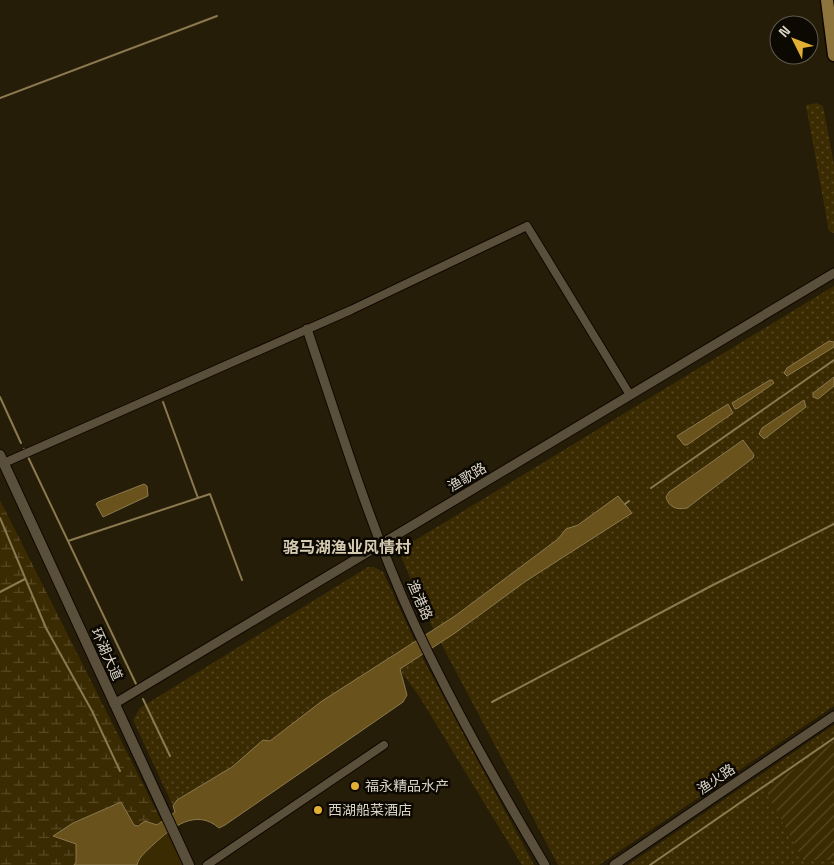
<svg xmlns="http://www.w3.org/2000/svg" width="834" height="865" font-family="'Space Grotesk','Noto Sans SC',sans-serif">
<defs>
<pattern id="grass-dots" width="8" height="8" patternUnits="userSpaceOnUse" patternTransform="scale(1.25)"><rect width="8" height="8" fill="#3b2b02"/><path d="M2 2h.1M6 6h.1" fill="none" stroke="#574925" stroke-width="1.8" stroke-linecap="round"/></pattern>
<pattern id="wetland-marsh" width="20" height="14" patternUnits="userSpaceOnUse" patternTransform="scale(1.25)"><rect width="20" height="14" fill="#3b2b02"/><path d="M1 5h8M5 5V1M11 12h8M15 12V8" fill="none" stroke="#574925"/></pattern>
<pattern id="garden-furrows" width="10" height="10" patternUnits="userSpaceOnUse" patternTransform="scale(1.25)"><rect width="10" height="10" fill="#3b2b02"/><path d="M-1 1l2-2M0 10L10 0M9 11l2-2" fill="none" stroke="#574925"/></pattern>
</defs>
<rect width="100%" height="100%" fill="#261d08"/>
<path fill="url(#grass-dots)" d="M817 103 823 106 834 165V233L829 231 806 105Z
M834 286V706L599 865H558L424 611 401 556 403 550 409 544Z
M368 567H374L383 572 421 655 534 865H522L419 696 399 669 348 686 322 701 270 741 263 740 232 767 177 800 173 806 133 720 140 708Z
M834 725V742L765 789 804 862 821 859 834 861V865H628Z"/>
<path fill="url(#wetland-marsh)" d="M0 500 162 822 157 825 149 822 134 825 121 802 73 823 54 835 76 844V862L74 865H0Z"/>
<path fill="#3b2b02" d="M167 832 183 865H109Z"/>
<path fill="url(#garden-furrows)" d="M834 742V861L821 859 804 862 765 789Z"/>
<path fill="#69521b" stroke="#8b794f" d="M829 341 834 342V347L787 376 784 373 787 368Z
M834 377V386L818 399 813 397V393Z
M770 380H772L774 383 738 408 735 409 732 403Z
M804 400 806 407 764 439 759 434 762 428Z
M728 404 733 413 687 445H684L677 436Z
M743 440 754 455 753 458 687 508C677 510 669 508 666 497L669 492Z
M144 484 147 486 148 496 103 517 96 504 98 502Z
M618 496 632 513 526 581 455 633 400 669 407 695 403 702 225 825 219 828C196 808 172 827 154 844 148 850 139 856 137 865H74L76 862V844L53 836 73 823 121 802 134 825 138 826 145 821 157 825 175 812 173 806 177 800 232 767 263 740 270 741 322 701 455 616 558 539 566 529 578 525Z"/>
<g fill="none" stroke-linecap="round" stroke-linejoin="round">
<path stroke="#8b794f" stroke-width="2" d="M0 98 217 16
M0 397 21 443
M163 402 198 498
M24 449V450
M28 457 137 686
M651 488 834 360
M625 504 629 501
M0 518 46 628 92 711 120 771
M68 541 210 494 242 580
M0 592 25 579
M143 699 170 756
M492 702 711 586 834 524
M650 865 834 738"/>
<defs>
<path id="minor" d="M4 463 351 310 527 226 630 395
M207 865 384 745"/>
<path id="tertiary" d="M307 329C340 427 370 527 413 621 452 705 498 786 545 865
M114 704 834 273
M614 865 834 716"/>
<path id="secondary" d="M0 455 189 865"/>
<path id="trunk" d="M827 0 834 55"/>
</defs>
<use href="#minor" stroke="#0f0700" stroke-width="10"/>
<use href="#tertiary" stroke="#0f0700" stroke-width="11"/>
<use href="#secondary" stroke="#0f0700" stroke-width="12"/>
<use href="#trunk" stroke="#0f0700" stroke-width="15"/>
<use href="#minor" stroke="#5a4f3a" stroke-width="8"/>
<use href="#tertiary" stroke="#5a4f3a" stroke-width="9"/>
<use href="#secondary" stroke="#5a4f3a" stroke-width="10"/>
<use href="#trunk" stroke="#8d743c" stroke-width="12"/>
</g>
<g fill="#e1af34" stroke="#0c0802" stroke-width="2">
<circle cx="355" cy="786" r="5"/>
<circle cx="318" cy="810" r="5"/>
</g>
<g text-anchor="middle" dominant-baseline="central" stroke-width="5" stroke-linejoin="round" paint-order="stroke">
<g font-size="14" fill="#dbd5c8" stroke="#0c0802">
<text transform="translate(467 477) rotate(-31)">渔歌路</text>
<text transform="translate(420 600) rotate(66)">渔港路</text>
<text transform="translate(107 654) rotate(66)">环湖大道</text>
<text transform="translate(716 779) rotate(-34)">渔火路</text>
</g>
<g font-size="14" fill="#dbd5c8" stroke="#0c0802" text-anchor="start">
<text x="365" y="786">福永精品水产</text>
<text x="328" y="810">西湖船菜酒店</text>
</g>
<g font-size="16" font-weight="bold" fill="#d6cab1" stroke="#0c0802">
<text x="347" y="547">骆马湖渔业风情村</text>
</g>
</g>
<g transform="translate(794 40) rotate(312)"><circle r="24" fill="#0c0802" stroke="#5f5a51"/>
<path d="M0-4L9 19L0 12L-9 19Z" fill="#e1af34"/>
<text y="-8" font-size="14" font-weight="bold" text-anchor="middle" fill="#dbd5c8">N</text>
</g>
</svg>
